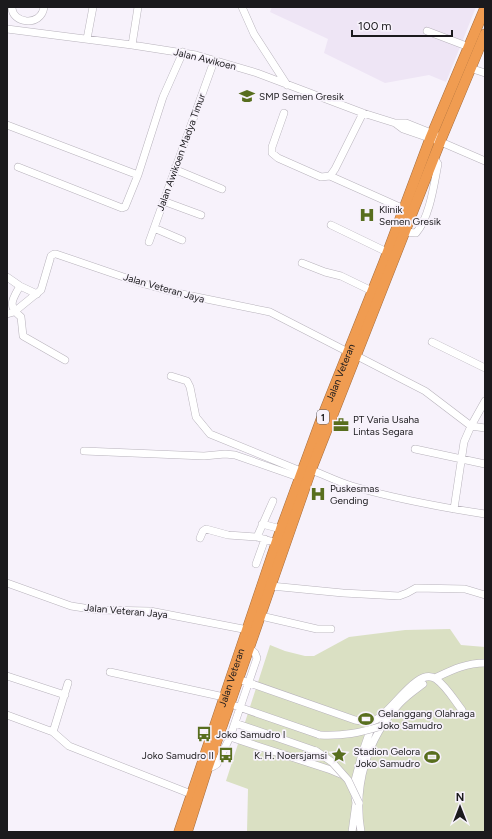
<svg xmlns="http://www.w3.org/2000/svg" width="492" height="839" font-family="Figtree,sans-serif">
<rect width="100%" height="100%" fill="#f7f2fb"/>
<path fill="#eee5f5" d="M272 7H476L446 82 429 75 385 83 324 53 328 39 270 12Z"/>
<path fill="#dae0c3" d="M450 629 461 645 485 647V832H247L248 789 226 781 270 645 285 651 305 656H314L349 637 405 630Z"/>
<g fill="none" stroke-linecap="round" stroke-linejoin="round">
<defs>
<path id="minor" d="M12 7C11 23 41 28 44 7
M242 7 254 34 287 85
M7 29 132 45 196 55 257 73 363 113 395 123 403 129 441 142 485 161
M427 31 469 47
M87 39 93 7
M132 45 138 7
M470 68 485 73
M284 113 272 147V153L278 158 321 177 330 176 335 169 363 113
M395 123H406L436 135
M7 125 138 175
M18 167 122 208 125 207 138 175 163 97 183 52
M174 169 222 189
M330 176 404 209
M163 201 201 215
M331 225 387 252
M154 228 182 240
M405 232 416 233C430 217 434 184 438 164L434 158
M149 242 214 61
M302 263 325 272 341 276 372 291
M7 277 20 286 37 294
M20 286C12 300 7 306 21 317L23 336 65 360
M7 314 14 312 41 290 51 256 54 254H56L141 283 177 293 270 312 348 352
M432 342 485 368
M357 356 425 391 471 426 485 428
M171 376 187 381 190 387 196 417 210 434 303 472
M415 449 485 464
M84 451 204 456 225 454 235 455 301 478
M311 470C325 475 338 482 352 486 395 499 440 507 485 514
M454 509 464 442 471 426 485 401
M262 524 281 529
M257 537 273 501
M200 538 203 531 206 529 228 535 257 537 277 543
M256 564 265 539
M7 583 71 606 84 608 100 610 150 611 248 630
M271 586 343 593 399 596 407 593 416 588 465 589 485 595
M261 616 317 629H331
M110 672 224 697
M7 676 65 695
M435 678C452 670 466 663 485 663
M238 679 355 720C361 721 367 723 373 721 390 716 417 665 436 679 447 687 454 700 462 710
M236 706 320 735
M7 715 53 732 69 746 191 794
M235 723 316 751
M53 732 68 683
M219 734 230 737 257 658 255 653 249 648
M207 769 214 766 217 764 230 737 331 770 343 775 345 777
M353 788 362 754 372 725
M352 832 356 803 355 797
M361 832C353 785 367 739 399 704 406 696 415 690 423 684"/>
<g id="highway">
<path id="s1" d="M179 832 281 529 321 420 384 262 430 139 485 8"/>
<path d="M187 832 207 769 311 470 442 137 485 34"/>
</g>
</defs>
<use href="#minor" stroke="#b8b3bc" stroke-width="8"/>
<use href="#highway" stroke="#a56e3f" stroke-width="11"/>
<use href="#minor" stroke="#fff" stroke-width="7"/>
<use href="#highway" stroke="#f09c51" stroke-width="10"/>
<defs>
<path id="minor-bridge" d="M320 735C344 736 359 733 382 726
M316 751 332 762 348 780 359 803"/>
</defs>
<use href="#minor-bridge" stroke="#b8b3bc" stroke-width="8" stroke-linecap="butt"/>
<use href="#minor-bridge" stroke="#fff" stroke-width="7"/>
</g>
<defs>
<symbol id="school-bare" viewBox="-9 -9 18 18"><path d="M0-5L7-2L0 1L-7-2ZM-4 1L0 2.5L4 1V4Q0 6-4 4Z" fill="#586e1e" stroke="#f7f2fb" stroke-width="2.5" paint-order="stroke"/></symbol>
<symbol id="hospital-bare" viewBox="-9 -9 18 18"><path d="M-5-5h3v3.5h4V-5h3V5h-3V1.5h-4V5h-3Z" fill="#586e1e" stroke="#f7f2fb" stroke-width="2.5" paint-order="stroke"/></symbol>
<symbol id="office-bare" viewBox="-9 -9 18 18"><path d="M-6-3h4V-5.5h4V-3h4V5H-6ZM-1-4.5V-3h2v-1.5ZM-6 0V1H6V0Z" fill="#586e1e" stroke="#f7f2fb" stroke-width="2.5" paint-order="stroke"/></symbol>
<symbol id="stadium-bare" viewBox="-9 -9 18 18"><path d="M0-5a6.5 5 0 1 0 0 10a6.5 5 0 1 0 0-10ZM-3.5-1.8h7v3.6h-7Z" fill="#586e1e" stroke="#f7f2fb" stroke-width="2.5" paint-order="stroke"/></symbol>
<symbol id="bus-bare" viewBox="-9 -9 18 18"><path d="M-5-6H5V4H4V6H2V4H-2V6H-4V4H-5ZM-3.5-4V0h7V-4ZM-3.5 1.2v1.5H-2V1.2ZM2 1.2v1.5H3.5V1.2Z" fill="#586e1e" stroke="#f7f2fb" stroke-width="2.5" paint-order="stroke"/></symbol>
<symbol id="sight-bare" viewBox="-9 -9 18 18"><path d="M0-6L1.8-2.2L6-1.7L2.9 1.2L3.7 5.4L0 3.3L-3.7 5.4L-2.9 1.2L-6-1.7L-1.8-2.2Z" fill="#586e1e" stroke="#f7f2fb" stroke-width="2.5" paint-order="stroke"/></symbol>
</defs>
<g fill-rule="evenodd">
<use href="#school-bare" x="236" y="85" width="22" height="22"/>
<use href="#hospital-bare" x="356" y="204" width="22" height="22"/>
<use href="#office-bare" x="330" y="414" width="22" height="22"/>
<use href="#hospital-bare" x="307" y="483" width="22" height="22"/>
<use href="#stadium-bare" x="355" y="708" width="22" height="22"/>
<use href="#bus-bare" x="193" y="723" width="22" height="22"/>
<use href="#bus-bare" x="215" y="744" width="22" height="22"/>
<use href="#sight-bare" x="328" y="744" width="22" height="22"/>
<use href="#stadium-bare" x="421" y="746" width="22" height="22"/>
</g>
<g text-anchor="middle" dominant-baseline="central" stroke-width="3.5" stroke-linejoin="round" paint-order="stroke">
<rect fill="#f7f2fb" stroke="#5d5b60" stroke-width="1" x="317" y="410" width="12" height="14" rx="3"/>
<g font-size="9" font-weight="bold" fill="#1b1a1d">
<text x="323" y="417">1</text>
</g>
<g font-size="10" fill="#1b1a1d" stroke="#f7f2fb">
<text transform="translate(205 59) rotate(14)">Jalan Awikoen</text>
<text transform="translate(181 152) rotate(-70)">Jalan Awikoen Madya Timur</text>
<text transform="translate(164 288) rotate(16)">Jalan Veteran Jaya</text>
<text stroke="none"><textPath href="#s1" startOffset="487">Jalan Veteran</textPath></text>
<text transform="translate(126 611) rotate(5)">Jalan Veteran Jaya</text>
<text stroke="none"><textPath href="#s1" startOffset="163">Jalan Veteran</textPath></text>
</g>
<g font-size="10" fill="#1b1a1d" stroke="#f7f2fb" text-anchor="start">
<text x="259" y="96">SMP Semen Gresik</text>
<text x="379" y="209">Klinik<tspan x="379" dy="12">Semen Gresik</tspan></text>
<text x="353" y="419">PT Varia Usaha<tspan x="353" dy="12">Lintas Segara</tspan></text>
<text x="330" y="488">Puskesmas<tspan x="330" dy="12">Gending</tspan></text>
<text x="378" y="713">Gelanggang Olahraga<tspan x="378" dy="12">Joko Samudro</tspan></text>
<text x="216" y="734">Joko Samudro I</text>
<text x="420" y="751" text-anchor="end">Stadion Gelora<tspan x="420" dy="12">Joko Samudro</tspan></text>
<text x="214" y="755" text-anchor="end">Joko Samudro II</text>
<text x="327" y="755" text-anchor="end">K. H. Noersjamsi</text>
</g>
</g>
<rect width="492" height="839" fill="none" stroke="#1b1a1d" stroke-width="16"/>
<g transform="translate(460 807)" stroke="#f7f2fb" stroke-width="3" paint-order="stroke">
<path d="M0-3L7 15L0 10L-7 15Z" fill="#1b1a1d"/>
<text y="-6" font-size="11" font-weight="bold" text-anchor="middle" fill="#1b1a1d">N</text>
</g>
<path d="M352 30v6h100v-6" fill="none" stroke="#1b1a1d" stroke-width="2"/>
<text x="358" y="30" font-size="12" fill="#1b1a1d" stroke="#f7f2fb" stroke-width="3" paint-order="stroke">100 m</text>
</svg>
